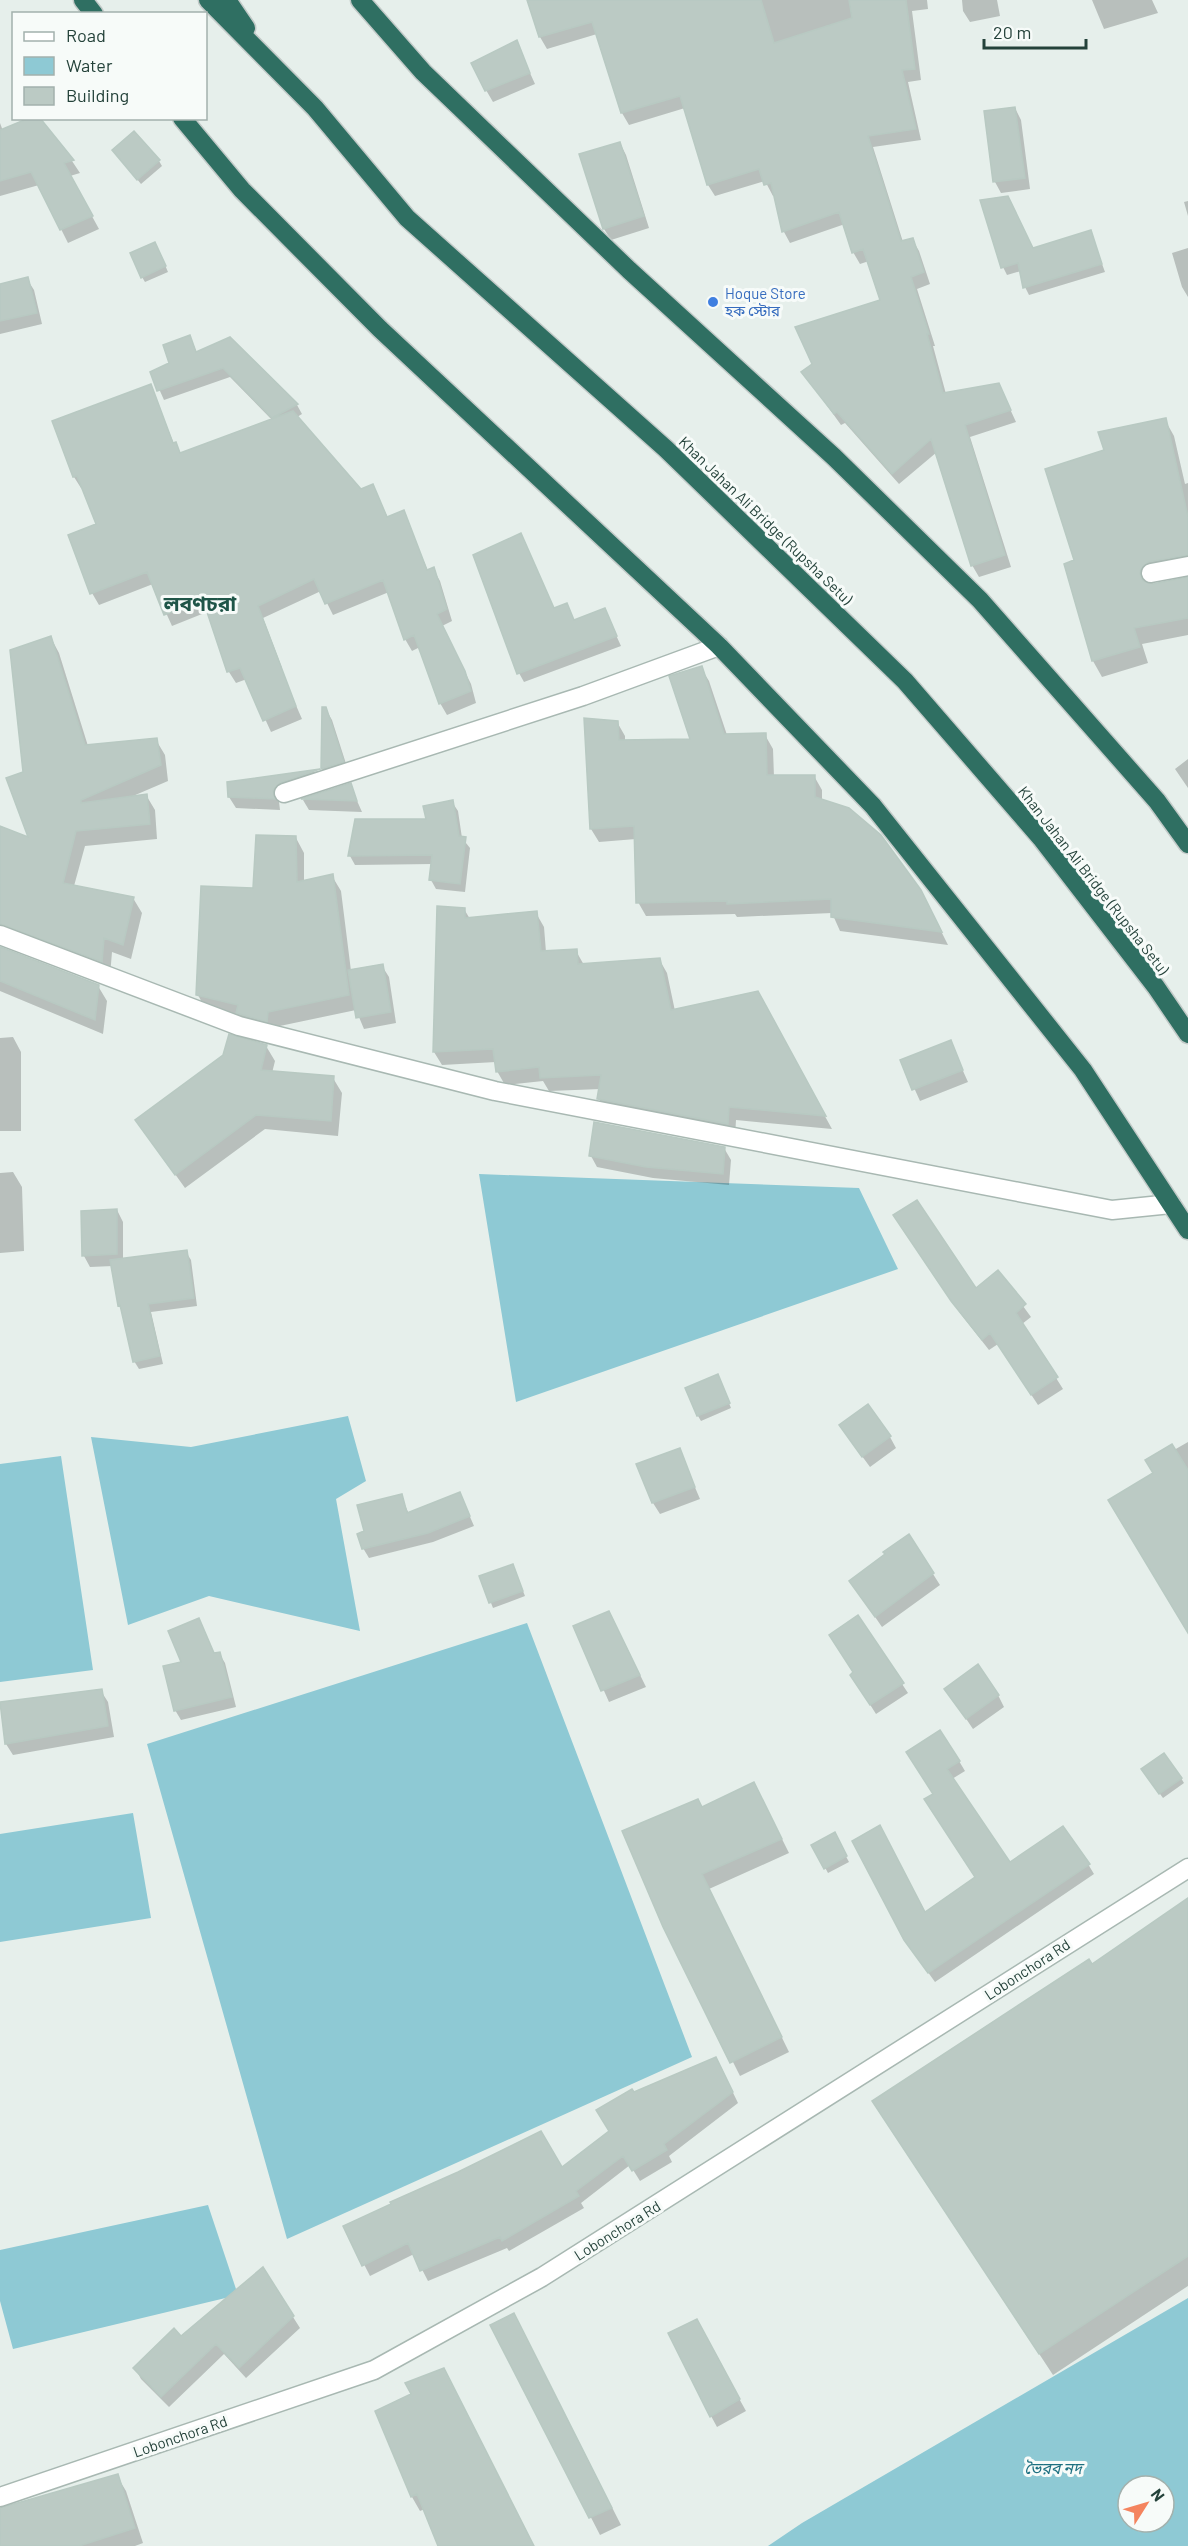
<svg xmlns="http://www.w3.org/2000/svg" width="1188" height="2546" font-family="Barlow,'Noto Sans Bengali',sans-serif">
<rect width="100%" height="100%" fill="#e6efeb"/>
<path fill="#8ec9d4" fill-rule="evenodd" d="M479 1174 859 1188 898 1269 516 1402Z
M348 1416 366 1481 336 1499 360 1631 209 1596 128 1625 91 1437 191 1447Z
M61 1456 93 1670 0 1682V1464Z
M527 1623 692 2057 287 2239 147 1744Z
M133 1813 151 1918 0 1942V1834Z
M208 2205 238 2295 13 2349 0 2301V2250Z
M1188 2298V2546H768L802 2523ZM1128 2486H1164V2522H1128Z"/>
<path fill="#0003" d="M528 0H927L928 9 912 11 921 80 908 82 921 140 873 147 903 242 912 239 919 251 930 284 917 289 935 346H933L946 394 999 385 1016 422 970 437 1011 567 979 577 972 565 937 452 899 484 845 423 841 425 803 372 882 301 869 261 860 264 853 252 845 224 790 243 784 232 775 196H773L765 181 715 196 708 185 685 108 629 125 622 113 597 34 547 49 540 37Z
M962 0H997L1000 16 970 22 963 11Z
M1092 0H1152L1158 13 1104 29Z
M516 42 535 84 493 102 486 90Z
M1015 108 1021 120 1030 189 1001 193 995 182 985 112Z
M38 118 72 161 80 173 70 176 99 229 68 243 39 185 0 196V123L3 131Z
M620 143 626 155 649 228 611 240 604 229Z
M114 151 159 161 162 166 141 184Z
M1188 201V216L1184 202Z
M1090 231 1105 272 1029 295 1025 287 1021 271 1007 275 1003 267 1032 249Z
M1188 248V297L1182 287 1172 253Z
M158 249 168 272 145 282 142 277Z
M27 279 34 290 42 324 0 334V285Z
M190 337 197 353 230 339 297 405 302 414 297 417 360 491 373 486 388 518 403 512 428 571 433 569 440 581 452 621 442 626 471 684 476 703 447 715 440 703 420 647 412 651 405 639 389 592 333 615 321 591 263 618 282 668 280 669 302 719 271 732 247 679 236 683 229 672 207 612 172 626 153 584 99 605 92 593 70 536 98 525 83 488H81L74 477 150 386 174 444 181 454 272 420 230 377 164 400 152 373 171 364Z
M1165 420 1174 436 1185 484 1188 483V572L1158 578 1147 587 1188 579V635L1142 644 1148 663 1102 677 1093 661 1076 561 1105 451Z
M567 605 575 622 604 609 621 646 524 682 519 673 554 610Z
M51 638 59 653 88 746 156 740 165 755 168 781 133 796 146 795 155 810 157 839 85 846 74 886 133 898 142 913 131 959 112 952 110 976 0 943V829L31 840 25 773Z
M701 668 709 681 727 735H765L773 749 774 777 814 776 822 790V801L928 905 948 945 840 931 832 913 737 917 735 914 646 916 638 902 636 839 599 842 591 829 617 722 625 736V741H692Z
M325 708 332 720 349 773 329 780 322 769Z
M1188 759V788L1175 769Z
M320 771 325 781 286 794 279 802 280 810 236 808 229 797 228 784Z
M350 785 362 812 309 810 303 800Z
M452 802 458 811 462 838 470 848 465 892 436 889 431 880 433 864 355 865 350 856 428 821Z
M296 838 304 853V882L332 876 341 891 351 971 382 966 389 977 396 1023 364 1029 356 1010 275 1027 206 1010 198 995 254 890Z
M464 909 470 919 536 913 544 927 546 952 576 951 584 965 659 959 667 973 675 1011 765 1007 832 1129 736 1120 735 1137 607 1113 599 1099 601 1089 549 1091 543 1081 505 1085 497 1071 496 1062 442 1065 434 1052Z
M0 949 98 986 107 1001 103 1034 0 991Z
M13 1037 21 1052V1131H0V1038Z
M950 1042 968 1082 920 1101 902 1061Z
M266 1046 275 1061 272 1073 333 1078 342 1093 338 1136 265 1129 185 1188 137 1121Z
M724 1148 731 1160 729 1185 653 1178 597 1167 591 1156Z
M13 1172 22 1187 24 1251 0 1253V1173Z
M117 1210 123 1222V1260L186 1252 191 1260 197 1306 151 1312 163 1364 139 1369 134 1361 120 1305 113 1266 90 1267 84 1256Z
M902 1227 976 1290 998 1272 1031 1317 1022 1324 1063 1389 1038 1405 998 1344 989 1350 960 1313Z
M720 1381 731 1408 701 1421 698 1416Z
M848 1437H890L896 1448 870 1467Z
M1188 1442V1630L1174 1450Z
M679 1450 700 1499 660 1514 653 1503Z
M401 1496 409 1514 464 1503 474 1526 433 1542 369 1558 363 1548 365 1532Z
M513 1566 525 1596 493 1608 481 1577Z
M933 1574 940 1585 882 1627 851 1582Z
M199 1620 215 1655 219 1653 225 1663 236 1707 181 1720 175 1710 183 1663Z
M615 1624 646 1687 609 1702 575 1626Z
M857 1684H902L908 1693 876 1714Z
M946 1689 998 1695 1004 1707 973 1729Z
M101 1691 108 1702 114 1737 13 1755 6 1744 0 1704Z
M913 1761H959L965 1771 952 1779 1010 1864H1088L1094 1874 935 1982 912 1950 925 1914 977 1878 935 1795Z
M1146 1775 1181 1778 1184 1783 1163 1798Z
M762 1799 789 1853 709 1889 789 2052 740 2076 665 1926 702 1809Z
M834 1834 849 1862 828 1873 813 1845Z
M1188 1900V2286L1053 2375 874 2102 1091 1966Z
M722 2070 738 2103 669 2156 672 2162 640 2181 630 2165 581 2203 584 2208 509 2251 507 2248 428 2281 414 2254 370 2276 345 2227 562 2170 610 2132 633 2094Z
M293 2317 300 2328 246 2378 224 2354 169 2407 141 2379 135 2368 181 2338Z
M696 2321 746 2411 717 2427 711 2416Z
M492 2325 523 2332 621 2525 600 2535Z
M377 2412 533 2546H440L425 2509 420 2511 412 2497Z
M117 2476 126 2491 143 2543 135 2546H0V2510Z"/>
<path fill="#bbcac4" stroke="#b8c9c2" stroke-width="1.5" d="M527 0H761L774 43 852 18 849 0H906L915 69 902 70 916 129 868 136 901 241 913 238 924 272 911 277 929 334H927L943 393 999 383 1011 410 965 425 1005 555 971 566 931 439 892 474 837 412 834 414 801 372 812 364 795 327 880 300 863 249 852 253 839 212 782 232 771 183 764 185 759 169 707 185 680 96 621 113 592 22 539 37Z
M517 40 530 73 485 91 471 63Z
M1015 107 1025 178 993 182 984 111Z
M29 118H40L74 160 64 163 93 216 60 230 31 172 0 181V130Z
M134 131 160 160 137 180 112 150Z
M620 142 644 216 603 229 579 154Z
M1008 196 1033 248 1091 230 1102 264 1023 288 1018 263 1001 268 980 200Z
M155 242 166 266 141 278 130 253Z
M28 277 37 313 0 321V284Z
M190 335 196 352 230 337 298 404 272 418 223 368 157 391 150 372 169 363 163 345Z
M151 384 173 443 176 442 180 453 293 411 361 489 373 484 387 517 404 510 427 570 434 567 447 609 437 614 465 671 471 691 439 704 414 635 404 640 383 580 325 604 314 579 258 606 296 706 263 721 240 668 227 672 204 603 201 605 200 601 164 615 147 572 90 594 68 535 96 524 77 476 73 477 52 421Z
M1166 418 1188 517V555L1148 562 1141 569 1140 574 1143 581 1153 584 1188 577V618L1134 628 1140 647 1092 661 1064 564 1074 560 1045 469 1104 450 1098 432Z
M521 533 554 608 567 603 574 620 605 608 617 636 517 674 473 555Z
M51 636 85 745 157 738 161 765 81 800V803L147 794 150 824 76 831 63 883 134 897 123 945 104 938 102 962 0 924V826L28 837 6 778 23 772 10 650Z
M702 666 724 734 766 733 767 775H815V797L849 808 881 835 921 890 942 932 831 917V899L727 904V901L636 903 634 826 590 829 584 718 618 721 619 740 690 739 669 676Z
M322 707H326L344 762 321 769Z
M320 769 280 783 273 790 275 799 228 797 227 782Z
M351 783 357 801 301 799Z
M453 800 459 836 466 837 460 884 429 880 432 855 348 856 355 819H426L423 806Z
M256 835 296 836 297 882 333 874 349 995 268 1012 267 1022 236 1013 238 1005 196 995 201 886 253 888Z
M437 906 465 908V918L537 911 541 951 577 949 578 964 660 958 671 1010 758 991 826 1116 729 1107 728 1124 597 1099 601 1075 540 1078 539 1067 496 1072 493 1049 433 1052Z
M0 947 99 985 95 1020 0 981Z
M383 964 391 1012 356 1018 348 970Z
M229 1034 267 1045 261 1070 334 1076 331 1121 256 1115 175 1175 135 1120 223 1055Z
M951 1040 963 1070 912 1090 900 1060Z
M594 1122 725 1147 723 1174 646 1167 589 1156Z
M917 1200 976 1288 998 1270 1026 1304 1016 1313 1058 1377 1031 1395 990 1333 982 1340 951 1301 893 1215Z
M117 1209V1254L82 1256 81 1211Z
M187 1250 194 1298 148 1304 160 1356 133 1362 120 1305 118 1306 110 1260Z
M718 1374 730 1403 697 1416 685 1388Z
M868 1404 891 1436 862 1457 839 1425Z
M1172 1444 1188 1470V1633L1108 1500 1153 1473 1145 1460Z
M680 1448 695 1487 652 1503 636 1464Z
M460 1492 470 1516 428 1533 362 1549 357 1534 364 1531 357 1505 402 1494 407 1513Z
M909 1534 934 1573 875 1617 849 1581 885 1554 883 1552Z
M513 1564 523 1591 489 1603 479 1576Z
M609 1611 640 1675 601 1691 573 1626Z
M858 1615 904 1683 870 1705 850 1675 853 1672 829 1635Z
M199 1618 214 1653 220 1652 232 1697 174 1711 163 1666 181 1662 168 1631Z
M978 1664 999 1695 966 1719 944 1689Z
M102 1689 108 1726 5 1744 0 1702Z
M940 1730 960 1761 947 1769 1010 1862 1063 1826 1090 1864 928 1973 904 1940 852 1841 880 1825 925 1912 975 1877 924 1799 933 1794 906 1752Z
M1164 1753 1182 1778 1159 1794 1141 1769Z
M754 1782 782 1839 702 1874 782 2037 730 2063 663 1927 622 1831 698 1799 702 1807Z
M835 1832 847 1856 824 1869 811 1845Z
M1188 1898V2256L1039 2354 872 2101 1089 1959 1092 1964Z
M716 2057 733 2092 664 2144 667 2150 632 2171 623 2156 576 2191 579 2196 502 2241 500 2237 420 2271 408 2243 362 2266 343 2226 391 2204 390 2202 458 2172 541 2131 562 2167 609 2131 596 2110 632 2089 634 2092Z
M263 2267 294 2316 239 2368 216 2344 161 2397 133 2368 174 2328 181 2336Z
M514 2313 612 2508 589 2518 490 2325Z
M697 2319 740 2399 710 2417 668 2333Z
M444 2368 534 2546H438L417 2494 411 2497 375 2411 411 2394 405 2383Z
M118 2474 135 2528 79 2546H0V2508Z"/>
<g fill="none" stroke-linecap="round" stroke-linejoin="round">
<defs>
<path id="minor" d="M1151 573 1188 566
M284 793 583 696 719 646
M0 935 239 1026 495 1091 1112 1210 1171 1204
M0 2497 374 2370 542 2277 1188 1868"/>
<path id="highway" d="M83 0 94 14
M208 0 315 108 407 218 666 449 905 681 1041 838 1156 987 1188 1034
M227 0 246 28
M360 0 423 72 629 270 834 457 980 600 1157 801 1188 844
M182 118 242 190 380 329 719 646 873 806 1083 1070 1188 1230"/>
</defs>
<use href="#minor" stroke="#a8b8b2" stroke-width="21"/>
<use href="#highway" stroke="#c2cac8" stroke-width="21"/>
<use href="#minor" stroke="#fff" stroke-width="18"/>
<use href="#highway" stroke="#2f6f62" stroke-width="18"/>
</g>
<circle fill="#3f7fe0" stroke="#f7fbf9" stroke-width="2" cx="713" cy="302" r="6"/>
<g text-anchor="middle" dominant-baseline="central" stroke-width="6" stroke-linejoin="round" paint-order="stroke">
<g font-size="15" fill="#366cbe" stroke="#f7fbf9" text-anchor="start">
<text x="725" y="293">Hoque Store<tspan x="725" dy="17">হক স্টোর</tspan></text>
</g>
<g font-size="15" fill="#24423a" stroke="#f7fbf9">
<text transform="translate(766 520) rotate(44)">Khan Jahan Ali Bridge (Rupsha Setu)</text>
<text transform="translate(1094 880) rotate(52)">Khan Jahan Ali Bridge (Rupsha Setu)</text>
<text transform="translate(1027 1969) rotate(-33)">Lobonchora Rd</text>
<text transform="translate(617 2230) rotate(-32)">Lobonchora Rd</text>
<text transform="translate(180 2436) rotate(-19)">Lobonchora Rd</text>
</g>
<g font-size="16" font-style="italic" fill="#1c6f80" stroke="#f7fbf9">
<text x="1053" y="2467">ভৈরব নদ</text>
</g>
<g font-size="21" font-weight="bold" fill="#1f5548" stroke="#f7fbf9">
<text x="200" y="602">লবণচরা</text>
</g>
</g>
<rect x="12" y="12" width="195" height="108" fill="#f7fbf9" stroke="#a3b1ad" stroke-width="1.5"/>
<rect x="24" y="32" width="30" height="9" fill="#ffffff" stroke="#a3b1ad" stroke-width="1.5"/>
<text x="66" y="42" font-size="18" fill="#24423a">Road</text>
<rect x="24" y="57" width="30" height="18" fill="#8ec9d4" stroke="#a3b1ad" stroke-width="1.5"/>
<text x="66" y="72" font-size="18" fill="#24423a">Water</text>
<rect x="24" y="87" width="30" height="18" fill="#bbcac4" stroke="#a3b1ad" stroke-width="1.5"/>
<text x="66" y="102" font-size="18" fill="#24423a">Building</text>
<g transform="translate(1146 2504) rotate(53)"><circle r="28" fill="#f7fbf9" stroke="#a3b1ad" stroke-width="1.5"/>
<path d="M0-4.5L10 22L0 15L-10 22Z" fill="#f4845f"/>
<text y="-9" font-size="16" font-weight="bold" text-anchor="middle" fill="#24423a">N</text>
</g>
<path d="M984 39v9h102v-9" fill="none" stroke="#24423a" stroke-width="3"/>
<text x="993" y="39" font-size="18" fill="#24423a" stroke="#f7fbf9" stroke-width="4.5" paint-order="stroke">20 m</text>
</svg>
